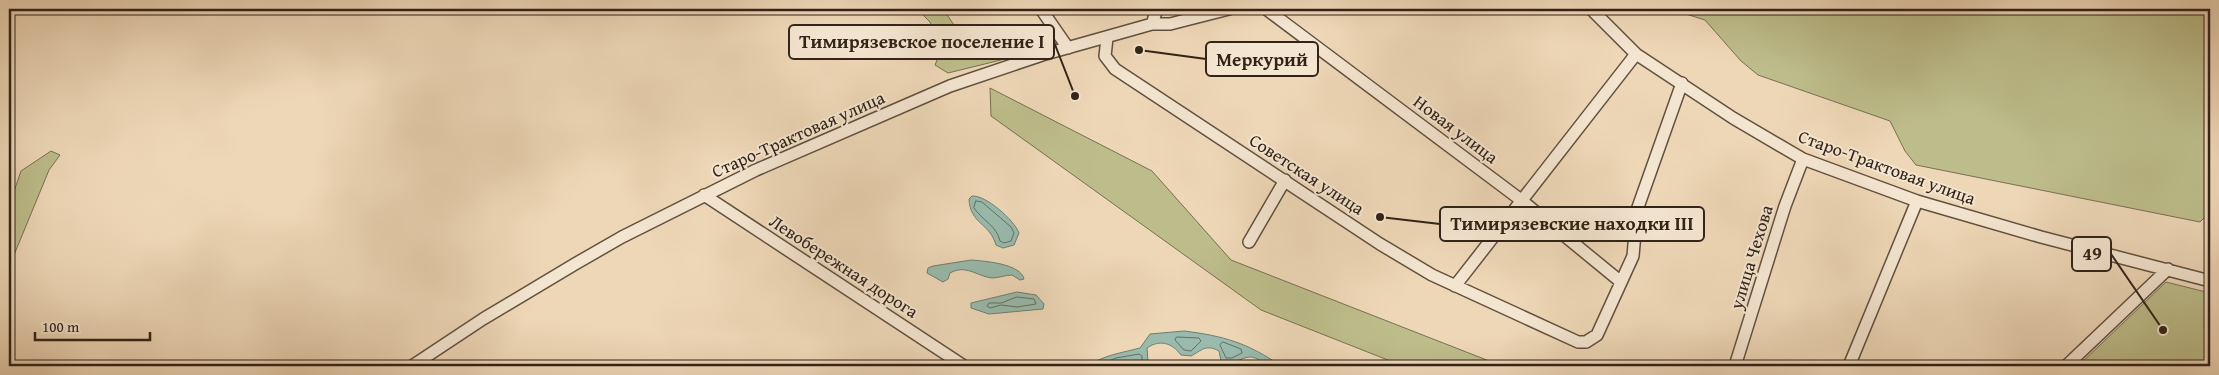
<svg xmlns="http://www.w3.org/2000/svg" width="2219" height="375" font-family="'Gentium Book Plus',serif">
<rect width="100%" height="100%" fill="#eed7b7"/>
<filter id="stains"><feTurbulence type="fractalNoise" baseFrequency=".004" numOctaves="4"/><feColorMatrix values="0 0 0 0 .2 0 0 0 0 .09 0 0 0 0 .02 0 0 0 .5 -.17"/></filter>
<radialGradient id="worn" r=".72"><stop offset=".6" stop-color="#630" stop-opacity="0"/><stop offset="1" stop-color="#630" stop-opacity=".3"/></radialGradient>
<path fill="#bdbd8b" stroke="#777052" d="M917 9H943L965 41 1054 38 1058 46 948 73 935 65 942 48 930 22Z
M1670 9H2210V212L2200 222 1916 165 1905 151 1890 121 1758 75 1741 61 1705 20Z
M990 88 1152 171 1231 260 1502 366H1403L1261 310 991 116Z
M51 151 60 155 49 170 14 255 9 257V206L21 171Z
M2166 282 2210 293V366H2078Z"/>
<path fill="#99baac" stroke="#6f7e71" d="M972 196C986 195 1014 220 1019 233L1014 245 1003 248 996 245C990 223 970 224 969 199Z
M971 260C985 261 1021 264 1024 279L1020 280 1012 275C1005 275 999 278 992 278 976 276 966 264 950 273L948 279 943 282 927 273 928 268 933 266Z
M1017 292 1036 295 1044 304 1043 309 989 314 971 308V303Z
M1184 331C1224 336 1248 343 1281 366H1267C1248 349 1247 361 1226 363L1221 361 1219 351C1206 344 1202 350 1191 356L1181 355C1172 343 1160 339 1147 348L1148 362 1146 366H1088C1104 355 1121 353 1140 348L1150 334Z"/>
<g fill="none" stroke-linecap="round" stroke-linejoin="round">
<path stroke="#656e62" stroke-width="1" d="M976 201 982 202 1011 227 1014 233 1011 241 1004 243 1000 241C997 226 982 220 974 208Z
M1017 297 1034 299 1036 304 1017 307 1001 305 990 308 987 306 989 303H1001Z
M1177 337 1199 338 1201 341 1191 351 1184 350 1175 340Z
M1223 342 1241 349 1242 353 1232 358H1226L1220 345Z
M1097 366 1116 358 1139 354 1142 356V366"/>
<defs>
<path id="minor" d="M1041 9 1068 48
M1266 9 1521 200 1621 282
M1591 9 1636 54 1733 118 1803 159 1917 201 2041 237 2210 281
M1152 24 1157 9
M1107 38 1105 56 1115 69 1380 244 1432 275 1578 342H1586L1597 335 1633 256 1637 210 1682 83
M704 195 964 366
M1249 242 1285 180
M1455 286 1636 54
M412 366 483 319 575 264 622 237 756 170 950 86 1042 55 1152 24H1170L1229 9
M1735 366 1785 206 1803 159
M1849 366 1917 201
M2066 366 2168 269"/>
</defs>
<use href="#minor" stroke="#605040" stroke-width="14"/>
<use href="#minor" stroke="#f4e5d0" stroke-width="11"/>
</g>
<g text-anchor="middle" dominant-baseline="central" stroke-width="4" stroke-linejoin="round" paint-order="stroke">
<g font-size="18" fill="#312318" stroke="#f4e5d0">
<text transform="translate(1456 129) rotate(37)">Новая улица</text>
<text transform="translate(798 134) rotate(-24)">Старо-Трактовая улица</text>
<text transform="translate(1887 167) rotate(20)">Старо-Трактовая улица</text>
<text transform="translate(1307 174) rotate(33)">Советская улица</text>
<text transform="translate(1751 257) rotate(-73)">улица Чехова</text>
<text transform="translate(844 266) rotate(33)">Левобережная дорога</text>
</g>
</g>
<path fill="none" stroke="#312318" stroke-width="2" d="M1075 96L1054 42M1139 50L1206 59M1380 217L1440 224M2163 330L2111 254"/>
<g fill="#312318" stroke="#f4e5d0" stroke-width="2">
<circle cx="1075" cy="96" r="5"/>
<circle cx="1139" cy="50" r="5"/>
<circle cx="1380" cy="217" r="5"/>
<circle cx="2163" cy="330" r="5"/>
</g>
<g fill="#f4e5d0" stroke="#312318" stroke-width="2">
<rect x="789" y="25" width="265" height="34" rx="5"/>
<rect x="1206" y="42" width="112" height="34" rx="5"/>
<rect x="1440" y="207" width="264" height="34" rx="5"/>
<rect x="2072" y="237" width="39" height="34" rx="5"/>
</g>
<g font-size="19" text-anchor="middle" font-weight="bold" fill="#312318">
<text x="922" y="48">Тимирязевское поселение I</text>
<text x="1262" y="66">Меркурий</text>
<text x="1572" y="230">Тимирязевские находки III</text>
<text x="2092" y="260">49</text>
</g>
<rect width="2219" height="375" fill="none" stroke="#eed7b7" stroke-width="30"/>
<rect x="10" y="10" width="2199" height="355" fill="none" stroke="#312318" stroke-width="2.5"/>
<rect x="15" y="15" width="2189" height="345" fill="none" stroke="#312318"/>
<path d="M35 332v8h115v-8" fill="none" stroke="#312318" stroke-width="2.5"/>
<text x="42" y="332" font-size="15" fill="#312318" stroke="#f4e5d0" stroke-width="4" paint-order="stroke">100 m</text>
<rect width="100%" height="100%" filter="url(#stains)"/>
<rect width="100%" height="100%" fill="url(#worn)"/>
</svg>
